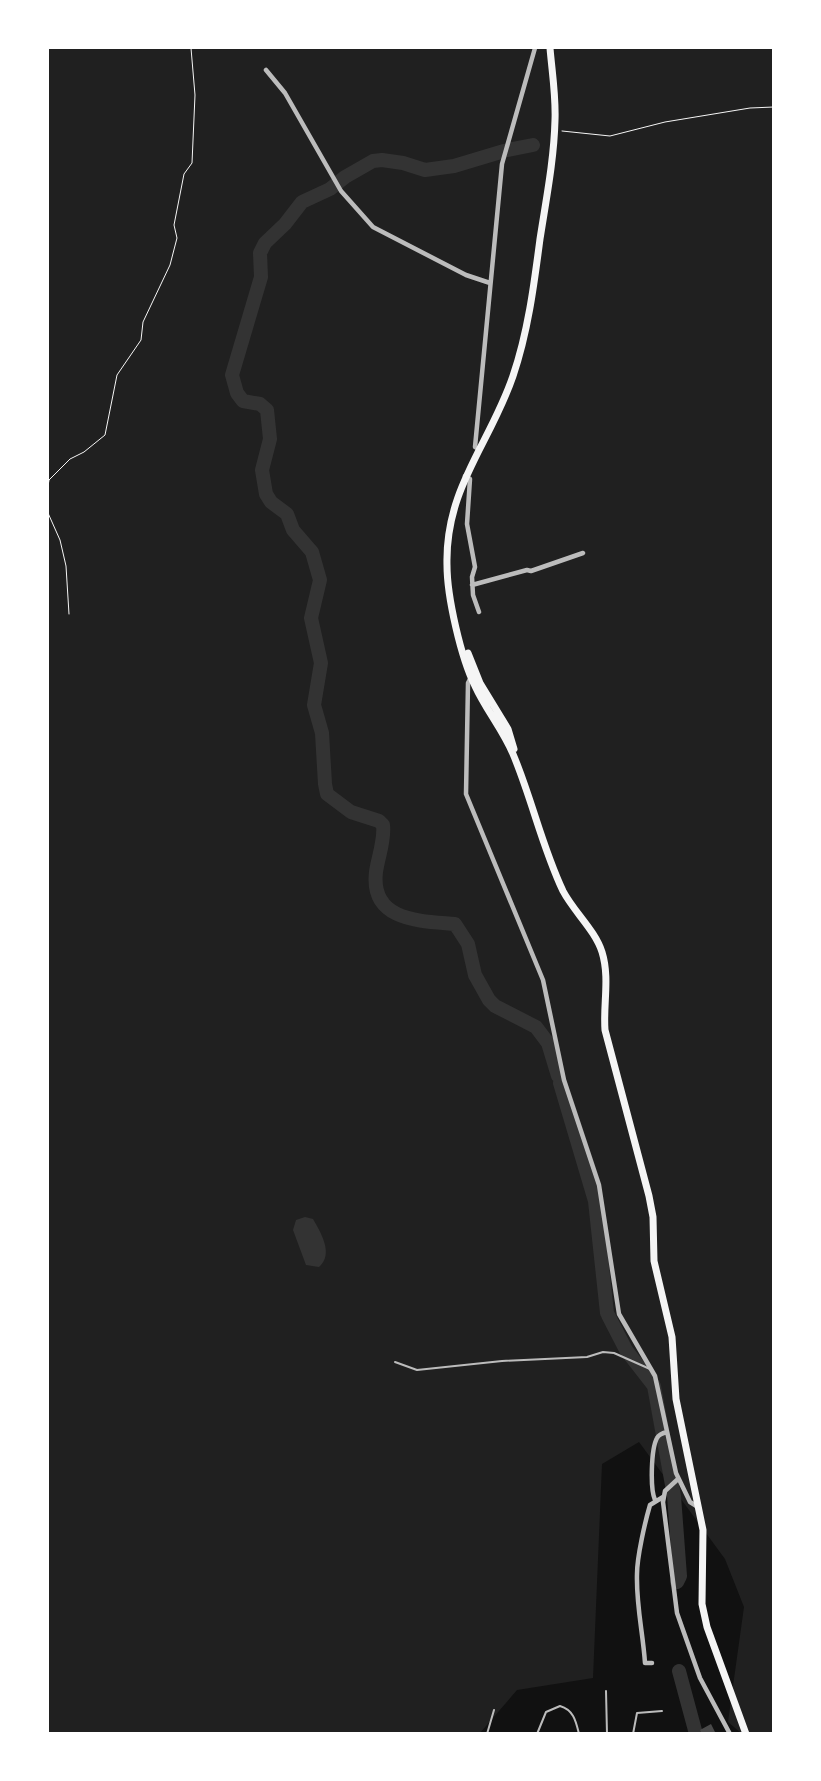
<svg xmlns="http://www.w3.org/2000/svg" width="821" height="1781" font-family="Quicksand,sans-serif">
<rect width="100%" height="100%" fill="#111"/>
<path fill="#202020" d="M48 48H773V1733H741L728 1722 744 1607 725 1559 639 1442 602 1464 593 1678 517 1690 480 1733H48Z"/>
<path fill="#333" d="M305 1217 313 1219C321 1233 334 1254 319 1267L306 1265 293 1230 296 1220Z"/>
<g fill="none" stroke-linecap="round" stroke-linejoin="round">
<path stroke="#333" stroke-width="14" d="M508 150 533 145
M504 151 454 166 425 170 403 163 382 160 373 161 345 177 330 189 302 202 285 224 265 243 260 253 261 277 232 375 237 393 243 401 260 404 267 410 270 439 262 470 266 494 271 502 287 514 293 530 312 552 320 580 311 618 321 663 314 705 322 733 325 784 327 794 351 812 379 821 383 825C385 840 378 857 376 872 370 922 422 921 455 924L468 944 475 975 489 1000 495 1006 536 1027 548 1043 558 1076
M560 1083 595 1201 607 1313
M608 1315 626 1350 654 1386 674 1496 680 1576 677 1582
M679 1671 696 1734"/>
</g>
<path fill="#4a4a4a" d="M711 1724 716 1734H702L700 1730Z"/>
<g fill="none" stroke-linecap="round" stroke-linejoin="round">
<path stroke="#f5f5f5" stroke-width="1" d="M562 131 610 136 665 122 750 108 774 107
M48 486 49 480 70 459 84 452 105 435 117 375 141 340 143 322 170 265 177 238 174 225 184 174 192 163 195 95 191 48
M48 513 60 540 66 566 69 614"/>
<path stroke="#bcbcbc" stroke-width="2" d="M395 1362 417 1370 502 1361 587 1357 603 1352 614 1353 650 1369
M606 1691 607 1734
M487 1734 494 1710
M537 1734 546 1712 560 1706C574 1710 576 1722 579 1734
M633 1734 637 1713 662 1711"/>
<path stroke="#bcbcbc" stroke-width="4.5" d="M266 70 285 93 341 191 373 227 466 275 490 283
M479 449 475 447 502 164 535 48
M465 476 470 479 467 524 475 567 472 577 473 595 479 612
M472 585 527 570 531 571 583 553
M471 677 468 683 466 794 543 980 564 1080 599 1185 619 1314 655 1376 676 1473 690 1502 698 1507
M678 1479 665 1491 663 1502 677 1613 700 1678 730 1734
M655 1500C650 1489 651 1449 657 1438 659 1434 663 1433 667 1432
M652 1663H645C643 1633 636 1605 637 1574 637 1557 645 1522 650 1505L663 1497"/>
<path stroke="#f5f5f5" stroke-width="7" d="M550 48C552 72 556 96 555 120 554 160 546 200 540 239 534 285 528 332 513 376 490 444 445 488 447 565 447 597 461 658 475 686 486 710 503 730 513 754 532 799 542 847 563 891 574 912 595 930 602 952 610 978 603 1004 605 1030L649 1196 653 1217 654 1261 672 1337 676 1399 703 1530 702 1604 707 1627 746 1734
M468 653 480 683 508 729 514 749"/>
</g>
<rect width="821" height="1781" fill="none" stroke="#ffffff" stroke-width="98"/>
</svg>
